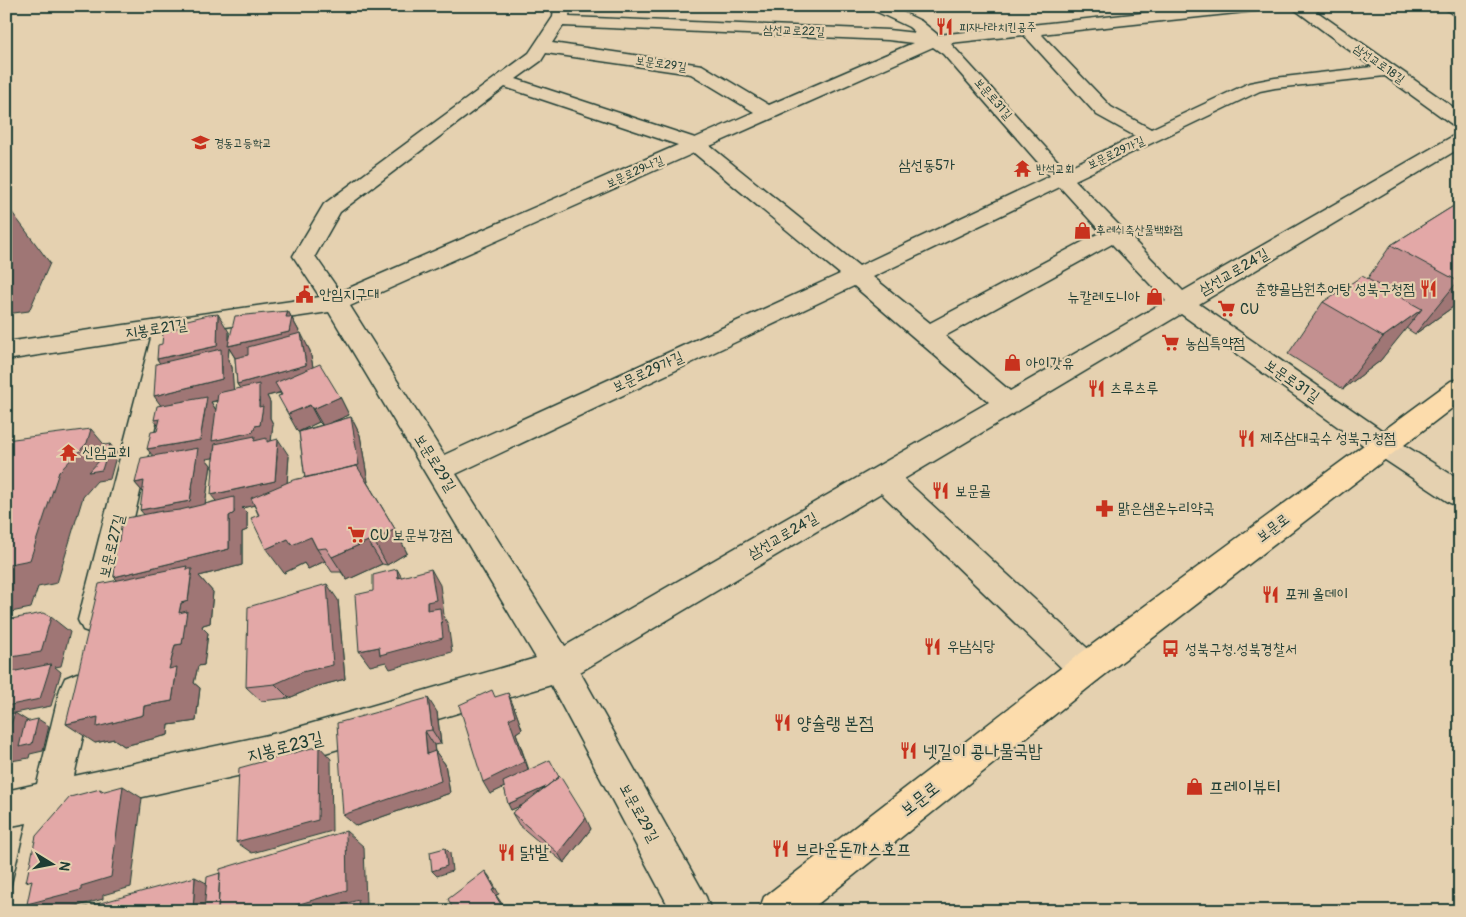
<svg xmlns="http://www.w3.org/2000/svg" width="1466" height="917" font-family="Pangolin,'Poor Story',sans-serif">
<rect width="100%" height="100%" fill="#e5d1b0"/>
<filter id="ink" filterUnits="userSpaceOnUse"><feTurbulence type="fractalNoise" baseFrequency=".02" numOctaves="2"/><feDisplacementMap in="SourceGraphic" scale="10" xChannelSelector="R" yChannelSelector="G"/><feConvolveMatrix kernelMatrix="1 2 1 2 8 2 1 2 1" color-interpolation-filters="sRGB"/></filter>
<g filter="url(#ink)">
<g fill="none" stroke-linecap="round" stroke-linejoin="round">
<defs>
<path id="street" d="M554 6H570L569 17 888 30 916 33 909 27 871 9 869 6H890L921 21 938 35 1207 6H1263L1261 9 1255 11 1041 34 1111 107 1151 129 1249 83 1275 78 1372 67 1290 6H1309L1460 112V127L1453 125 1385 76 1275 88 1260 91 1075 180 1183 291 1453 136 1460 134V148L1199 304 1393 438 1460 480V506L1450 503 1373 452 1181 314 904 479 1098 658 1102 669 1098 680 1086 684 1074 680 881 493 580 672 706 897 711 911H671L551 685 282 766 66 814 45 911H6L27 823 6 827V791L37 784 60 689 65 678 77 673 89 678 94 689 74 776 282 732 536 658 329 312 177 334 110 620 105 630 94 634 83 630 78 620 151 338 6 360V342L320 297 293 256 324 204 529 53 553 17ZM563 26 888 40 913 43 769 105 702 65 552 43ZM1024 35 1097 115 1135 136 1065 169 950 43ZM933 47 943 54 1050 176 859 266 710 146ZM546 53 691 74 754 112 695 138 516 79 541 61ZM505 87 678 145 340 292 315 256 340 212ZM694 153 840 274 444 455 350 306ZM1060 187 1101 232 930 323 873 277ZM1112 244 1166 301 1010 391 945 336ZM854 286 989 402 565 646 456 474Z"/>
<path id="secondary" d="M1442 6H1460V17L1454 15Z"/>
<path id="primary" d="M1460 379V402L1098 680 809 911H759L764 897 1074 658 1451 381Z"/>
</defs>
<use href="#street" stroke="#1f3d34" stroke-width="3"/>
<use href="#secondary" stroke="#1f3d34" stroke-width="3"/>
<use href="#primary" stroke="#1f3d34" stroke-width="3"/>
<use href="#street" fill="#e5d1b0" fill-rule="evenodd"/>
<use href="#secondary" fill="#e5d1b0" fill-rule="evenodd"/>
<use href="#primary" fill="#fcdcac" fill-rule="evenodd"/>
</g>
<path fill="#c39090" stroke="#1f3d34" fill-rule="evenodd" d="M1460 202V302L1415 334 1406 328 1380 361 1343 389 1288 354 1323 302 1367 279 1391 245Z
M288 311 310 351 313 367 340 397 349 415 332 422 351 417 360 435 368 482H367L395 529 407 553 387 565 382 564 347 580 341 572H332L325 561 308 569 304 563 284 573 254 505 242 508 247 513V530L242 532V565L199 576 213 592 210 623 203 625 202 627 208 633 204 665 198 666 194 683 200 688 196 721 169 725 168 735 124 746 114 739 95 743 117 580 114 577 119 541 144 514 143 492 135 483 153 456 158 426 161 405 160 363 229 332V341ZM229 348 235 358 237 384 240 388 233 390 232 367 228 360ZM280 393 298 432H299L305 478 287 483 289 456 271 441 273 424 270 418V402L267 396ZM217 401 216 410 211 402ZM319 422 322 425 300 431ZM215 445 212 468 213 470 216 501 205 504 211 465 206 459Z
M338 600 345 679 315 687 289 698 261 701 246 687Z
M496 697 514 707 522 729 516 733 529 770 559 777 591 829 564 863 519 825 512 813 524 804 511 810 504 787 490 794Z
M437 712 441 744 434 745 435 752V751L445 764 450 793 356 826Z"/>
<path fill="#9f7675" stroke="#1f3d34" d="M11 211 50 263 29 311 6 314V219Z
M1460 280V302L1415 334 1458 281Z
M1422 309 1380 361 1343 389 1383 337Z
M288 311 301 335 299 350 239 364 229 348 228 360 232 367 234 396 211 402 219 415 215 440 253 432 255 426 260 425 262 411 259 407V398L248 401 237 384 306 365 301 333 310 351 316 383 267 396 270 402V418L273 424 271 442 270 443 277 453 278 439 289 456 286 498 242 508 247 513V530L242 532V565L199 576 213 592 210 623 203 625 202 627 208 633 204 665 198 666 194 683 200 688 196 721 169 725 168 735 124 746 114 739 95 743 66 724 98 717 108 724 143 715 144 706 172 701 176 674 169 669 175 645 182 644 185 620 179 613 181 603 188 601 191 578 131 593 114 577 229 549V516L234 513V510L225 512 211 495 275 481 277 456 268 443H266L265 450 267 453 266 459 260 450 224 458 215 445 213 458 206 459 211 465 203 518 173 524 176 527V529L172 524 155 527 140 510 190 501 196 460 162 466 147 449 200 440 206 404 167 414 154 396 222 379V366L169 377 157 359 217 346 218 314 229 332V346L289 332 290 325 286 317Z
M340 397 349 415 323 426 313 409Z
M310 405 319 422 298 432 288 414Z
M351 417 360 435 368 482 316 497 305 480Z
M160 419 168 438 154 420Z
M91 429 108 449 110 444 117 453 110 479 97 481 83 497 57 583 38 587 31 608 6 613V575L10 564 59 472Z
M144 481 150 500 135 483Z
M395 529 407 553 387 565 374 541Z
M311 537 317 549 325 561 308 569 304 563 284 573 266 549 288 539Z
M368 541 382 564 347 580 332 557Z
M397 569 406 585 398 578Z
M431 569 440 585 444 615 443 616 448 624 452 652 390 669 386 662 370 666 359 651 379 647 427 610V602Z
M327 584 338 600 345 679 315 687 289 698 275 684Z
M51 617 70 632 61 666 55 667 61 672 51 706 15 713 36 726 38 719 49 726 43 751 30 754 29 758 11 761 6 778V658Z
M508 693 514 707 522 729 516 733 530 775 490 794 483 782 509 719Z
M428 698 437 712 441 744 432 730Z
M425 731 434 745 437 767 427 754Z
M319 746 331 759 332 831 252 853 236 842Z
M435 751 445 764 450 793 356 826 343 815Z
M561 780 564 787 511 810 508 804Z
M123 786 142 798 131 887 103 895V899L60 911H45L27 904 101 792 100 789 120 801Z
M586 818 591 829 564 863 558 853Z
M346 831 364 847 366 904H365L371 909V911H286V908Z
M445 848 450 853 452 871 437 876 432 871Z
M6 852 9 855 6 866Z
M485 871 489 876 499 894 496 895 507 911H505L492 890Z
M195 877 214 887 212 911H193Z
M87 907 97 911H86Z"/>
<path fill="#e3a8a7" stroke="#1f3d34" d="M1460 202V280L1458 281 1391 245Z
M6 211H11L6 219Z
M1362 276 1422 309 1383 337 1323 302Z
M288 311 286 317H292L289 332 228 346 235 316Z
M218 314 217 346 157 359 158 345 162 344 163 333 183 326V321L208 315Z
M301 333 306 365 237 384 235 358 248 355V347Z
M221 349 222 379 154 396 156 364Z
M320 364 340 397 313 409 310 405 288 414 278 396 282 395 275 383Z
M259 384V407L263 406 260 425 255 426 253 432 212 441 218 393Z
M207 397 200 440 147 449 151 432 157 431 160 419 154 420 157 406Z
M351 417 359 465 338 470 305 478 299 432Z
M91 429 87 443 59 472 30 560 10 564 6 575V440Z
M255 436 254 441 267 438V442L278 439 275 481 211 495 213 468H212L215 444Z
M110 444 102 470 89 472 101 459 105 445Z
M198 448 190 501 140 510 144 481 135 483 141 458Z
M357 466 395 529 374 541H368L332 557 326 548 317 549 311 537 292 545 288 539 266 549 251 518 259 515 251 498 293 480Z
M234 497V513L229 516V549L114 577 116 542 119 541 122 519 162 511 161 512 180 510Z
M187 566 186 569H192L188 601 181 603 179 613 187 611 182 644 175 645 169 669 177 667 172 701 144 706 143 715 97 727 98 717 66 724 99 584Z
M397 569 398 578 431 569 436 600 427 602V610L440 608 443 638 380 655 379 647 359 651 355 595 373 591V575Z
M327 584 333 665 302 672 275 684 246 687 248 607Z
M43 613 51 617 41 652 6 658V620Z
M51 664 40 699 6 706V673Z
M492 690 495 697 508 693 515 716 509 719 524 762 483 782 459 705Z
M428 698 432 730 425 731 427 754 435 751 441 781 343 815 337 723Z
M15 713 6 737V714Z
M38 719 32 744 19 747 25 722Z
M319 746 318 820 236 842 239 768Z
M550 760 559 777 546 787 508 804 503 782Z
M560 776 586 818 558 853 512 813Z
M123 786 111 877 81 886V890L27 904 32 880 26 882 36 836 70 797 100 789 101 792Z
M346 831 347 890 286 908V911H218L220 869Z
M445 848 447 866 432 871 430 852Z
M485 871 495 889 492 890 505 911H454L448 899Z
M220 873 218 911H204L207 877Z
M195 877 193 911H92L93 905Z
M358 900 359 911H322Z
M87 907 86 911H68Z"/>
</g>
<defs>
<symbol id="restaurant-bare" viewBox="-9 -9 18 18"><path d="M-5-6h1v4h1v-4h1v4h1v-4h1v5L-1.5 .5V6h-2V.5L-5-1ZM5-6V6H3V1.5H1.5Q1.5-4 5-6Z" fill="#c8321e" stroke="#e5d1b0" stroke-width="2.5" paint-order="stroke"/></symbol>
<symbol id="school-bare" viewBox="-9 -9 18 18"><path d="M0-5L7-2L0 1L-7-2ZM-4 1L0 2.5L4 1V4Q0 6-4 4Z" fill="#c8321e" stroke="#e5d1b0" stroke-width="2.5" paint-order="stroke"/></symbol>
<symbol id="temple-bare" viewBox="-9 -9 18 18"><path d="M0-6L5-2H3V0L6.5 2.5H4V6H1.5V3h-3V6H-4V2.5H-6.5L-3 0V-2H-5Z" fill="#c8321e" stroke="#e5d1b0" stroke-width="2.5" paint-order="stroke"/></symbol>
<symbol id="shop-bare" viewBox="-9 -9 18 18"><path d="M-5-2.5h2.3a2.7 3.5 0 0 1 5.4 0H5L5.5 6h-11ZM-1.5-2.5h3a1.5 2.3 0 0 0-3 0Z" fill="#c8321e" stroke="#e5d1b0" stroke-width="2.5" paint-order="stroke"/></symbol>
<symbol id="civic-bare" viewBox="-9 -9 18 18"><path d="M-.6-6.5H3V-4.5H.6V-3L4-1V1h2V6H-6V1h2V-1L-.6-3ZM-1.2 2.5V6h2.4V2.5Z" fill="#c8321e" stroke="#e5d1b0" stroke-width="2.5" paint-order="stroke"/></symbol>
<symbol id="supermarket-bare" viewBox="-9 -9 18 18"><path d="M-6-5.5h2.5l.6 2H6L4.5 2H-2.5L-4.4-4H-6ZM-1.5 3.2a1.3 1.3 0 1 0 .1 0ZM3 3.2a1.3 1.3 0 1 0 .1 0Z" fill="#c8321e" stroke="#e5d1b0" stroke-width="2.5" paint-order="stroke"/></symbol>
<symbol id="pharmacy-bare" viewBox="-9 -9 18 18"><path d="M-2-6h4v4h4v4h-4v4h-4v-4h-4v-4h4Z" fill="#c8321e" stroke="#e5d1b0" stroke-width="2.5" paint-order="stroke"/></symbol>
<symbol id="bus-bare" viewBox="-9 -9 18 18"><path d="M-5-6H5V4H4V6H2V4H-2V6H-4V4H-5ZM-3.5-4V0h7V-4ZM-3.5 1.2v1.5H-2V1.2ZM2 1.2v1.5H3.5V1.2Z" fill="#c8321e" stroke="#e5d1b0" stroke-width="2.5" paint-order="stroke"/></symbol>
</defs>
<g fill-rule="evenodd">
<use href="#restaurant-bare" x="932" y="14" width="25" height="25"/>
<use href="#school-bare" x="188" y="130" width="25" height="25"/>
<use href="#temple-bare" x="1010" y="156" width="25" height="25"/>
<use href="#shop-bare" x="1070" y="218" width="25" height="25"/>
<use href="#restaurant-bare" x="1416" y="276" width="25" height="25"/>
<use href="#civic-bare" x="292" y="282" width="25" height="25"/>
<use href="#shop-bare" x="1142" y="284" width="25" height="25"/>
<use href="#supermarket-bare" x="1214" y="296" width="25" height="25"/>
<use href="#supermarket-bare" x="1158" y="330" width="25" height="25"/>
<use href="#shop-bare" x="1000" y="350" width="25" height="25"/>
<use href="#restaurant-bare" x="1084" y="376" width="25" height="25"/>
<use href="#restaurant-bare" x="1234" y="426" width="25" height="25"/>
<use href="#temple-bare" x="56" y="440" width="25" height="25"/>
<use href="#restaurant-bare" x="928" y="478" width="25" height="25"/>
<use href="#pharmacy-bare" x="1092" y="496" width="25" height="25"/>
<use href="#supermarket-bare" x="344" y="522" width="25" height="25"/>
<use href="#restaurant-bare" x="1258" y="582" width="25" height="25"/>
<use href="#restaurant-bare" x="920" y="634" width="25" height="25"/>
<use href="#bus-bare" x="1158" y="636" width="25" height="25"/>
<use href="#restaurant-bare" x="770" y="710" width="25" height="25"/>
<use href="#restaurant-bare" x="896" y="738" width="25" height="25"/>
<use href="#shop-bare" x="1182" y="774" width="25" height="25"/>
<use href="#restaurant-bare" x="768" y="836" width="25" height="25"/>
<use href="#restaurant-bare" x="494" y="840" width="25" height="25"/>
</g>
<g text-anchor="middle" dominant-baseline="central" stroke-width="4.5" stroke-linejoin="round" paint-order="stroke">
<g font-size="12" fill="#1f3d34" stroke="#e5d1b0" text-anchor="start">
<text x="959" y="27">피자나라치킨공주</text>
<text x="214" y="143">경동고등학교</text>
<text x="1036" y="169">반석교회</text>
<text x="1096" y="230">후레쉬축산물백화점</text>
</g>
<g font-size="12" fill="#1f3d34" stroke="#e5d1b0">
<text transform="translate(794 31) rotate(2)">삼선교로22길</text>
<text transform="translate(661 64) rotate(8)">보문로29길</text>
<text transform="translate(1379 64) rotate(35)">삼선교로18길</text>
<text transform="translate(993 99) rotate(49)">보문로31길</text>
<text transform="translate(1116 153) rotate(-25)">보문로29가길</text>
<text transform="translate(635 172) rotate(-24)">보문로29나길</text>
</g>
<g font-size="15" fill="#1f3d34" stroke="#e5d1b0">
<text x="927" y="165">삼선동5가</text>
</g>
<g font-size="15" fill="#1f3d34" stroke="#e5d1b0">
<text transform="translate(1234 272) rotate(-30)">삼선교로24길</text>
<text transform="translate(156 329) rotate(-8)">지봉로21길</text>
<text transform="translate(648 372) rotate(-25)">보문로29가길</text>
<text transform="translate(1292 381) rotate(35)">보문로31길</text>
<text transform="translate(435 463) rotate(58)">보문로29길</text>
<text transform="translate(1273 528) rotate(-37)">보문로</text>
<text transform="translate(783 536) rotate(-30)">삼선교로24길</text>
<text transform="translate(112 546) rotate(-76)">보문로27길</text>
<text transform="translate(639 813) rotate(61)">보문로29길</text>
</g>
<g font-size="15" fill="#1f3d34" stroke="#e5d1b0" text-anchor="start">
<text x="1415" y="289" text-anchor="end">춘향골남원추어탕 성북구청점</text>
<text x="319" y="294">안임지구대</text>
<text x="1140" y="297" text-anchor="end">뉴칼레도니아</text>
<text x="1240" y="309">CU</text>
<text x="1185" y="343">농심특약점</text>
<text x="1026" y="363">아이갓유</text>
<text x="1110" y="388">츠루츠루</text>
<text x="1260" y="438">제주삼대국수 성북구청점</text>
<text x="82" y="452">신암교회</text>
<text x="955" y="491">보문골</text>
<text x="1118" y="508">맑은샘온누리약국</text>
<text x="370" y="535">CU 보문부강점</text>
<text x="1285" y="594">포케 올데이</text>
<text x="947" y="646">우남식당</text>
<text x="1185" y="649">성북구청.성북경찰서</text>
</g>
<g font-size="18" fill="#1f3d34" stroke="#e5d1b0" text-anchor="start">
<text x="797" y="723">양슐랭 본점</text>
<text x="923" y="751">넷길이 콩나물국밥</text>
<text x="1209" y="787">프레이뷰티</text>
<text x="795" y="849">브라운돈까스호프</text>
<text x="520" y="852">닭발</text>
</g>
<g font-size="18" fill="#1f3d34" stroke="#e5d1b0">
<text transform="translate(285 747) rotate(-14)">지봉로23길</text>
<text transform="translate(920 799) rotate(-38)">보문로</text>
</g>
</g>
<rect width="1466" height="917" fill="none" stroke="#e5d1b0" stroke-width="25"/>
<rect x="12" y="12" width="1441" height="892" fill="none" stroke="#1f3d34" stroke-width="2" filter="url(#ink)"/>
<g transform="translate(52 864) rotate(100)" stroke="#e5d1b0" stroke-width="4" paint-order="stroke">
<path d="M0-4L9 19L0 12L-9 19Z" fill="#1f3d34"/>
<text y="-8" font-size="14" font-weight="bold" text-anchor="middle" fill="#1f3d34">N</text>
</g>
</svg>
